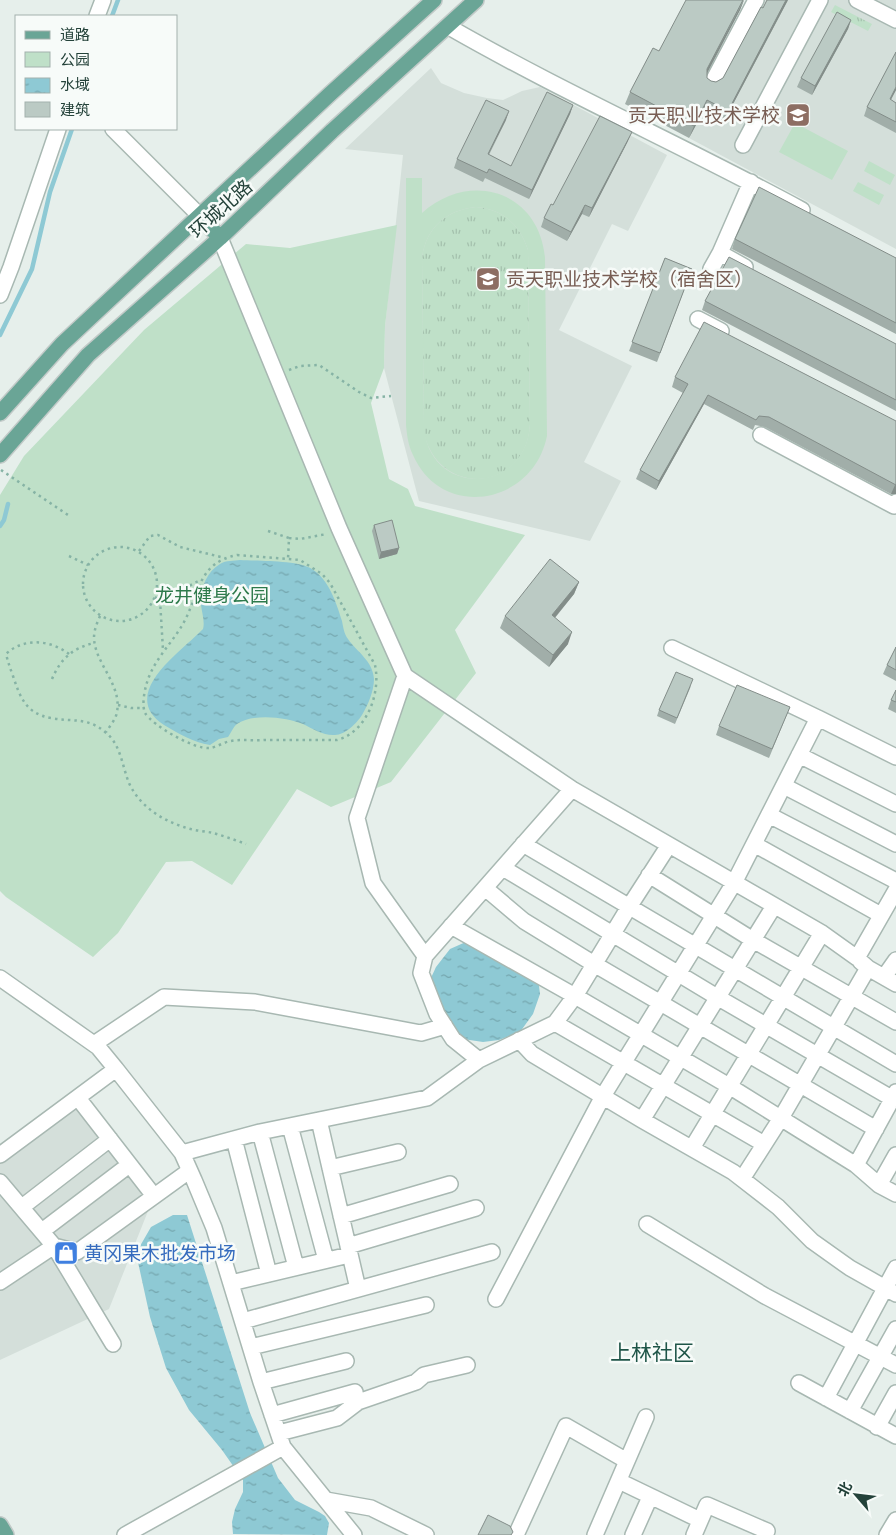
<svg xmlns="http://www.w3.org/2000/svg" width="896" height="1535" font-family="Figtree,'Noto Sans SC',sans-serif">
<defs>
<pattern id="grass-tufts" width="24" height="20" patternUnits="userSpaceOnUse" patternTransform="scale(1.25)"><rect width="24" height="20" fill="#bfe0c8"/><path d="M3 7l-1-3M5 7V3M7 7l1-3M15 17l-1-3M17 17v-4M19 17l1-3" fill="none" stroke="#a4c1ad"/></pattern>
<pattern id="water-ripples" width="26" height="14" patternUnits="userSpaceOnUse" patternTransform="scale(1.25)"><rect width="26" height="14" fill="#8ec9d4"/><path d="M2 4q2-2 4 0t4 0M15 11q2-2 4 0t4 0" fill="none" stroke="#74a5ad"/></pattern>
</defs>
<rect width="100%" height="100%" fill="#e6efeb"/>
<path fill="#d4dfda" d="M761 0H896V249L689 138Z
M431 68 441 83 464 93 487 98 503 100 522 91 540 87 667 155 628 231 612 224 559 330 632 366 584 462 621 481 590 541 419 501 384 368 385 326 403 155 345 149Z
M78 1098 154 1196 109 1309 0 1360V1155Z"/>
<path fill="url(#grass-tufts)" d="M835 5 872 24 868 31 831 12Z
M476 207C502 209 520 224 528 250L530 424C527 492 439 499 424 433L422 258C426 228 446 210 476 207Z"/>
<path fill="#bfe0c8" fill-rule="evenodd" d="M795 123 848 151 832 180 779 152Z
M869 161 895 175 890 185 864 171Z
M406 178H422V213C470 170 539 191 545 258L547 436C533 505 442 521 413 455 408 445 407 435 406 425ZM476 207C502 209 520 224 528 250L530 424C526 497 426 497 424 424L422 258C426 228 446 210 476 207Z
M858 182 884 195 879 205 853 191Z
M397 225 385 326 384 368 371 403 389 479 408 489 415 506 525 535 455 630 476 673 391 782 331 807 297 789 232 885 192 861 166 862 118 933 93 957 6 897 0 891V495L24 456 144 330 246 244 290 248Z"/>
<path fill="url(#water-ripples)" d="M240 560C257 561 299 560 312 569 329 580 336 602 342 621 343 626 344 634 348 639 357 652 373 661 374 679 374 691 368 705 362 715 357 723 345 735 335 735 324 736 313 729 303 724 287 717 252 713 237 724 233 727 231 733 228 737L219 739 210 745C193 742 179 734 164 725 117 694 181 652 203 629 205 622 202 613 201 605 200 590 206 572 220 564 226 560 234 561 240 560Z
M468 941 538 978 540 994 533 1014 520 1032 499 1040 483 1042 463 1039 449 1026 430 980 436 967 450 949Z
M173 1215H187L250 1413 278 1478 295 1500 319 1512 325 1516 329 1523 327 1535 233 1534 232 1522 235 1509 243 1492V1480L222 1450 189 1410 166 1368 150 1317 136 1253 151 1227Z"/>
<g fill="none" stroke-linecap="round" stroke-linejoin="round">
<path stroke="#8ec9d4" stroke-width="4.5" d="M112 16 118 0
M0 335 32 269 50 192 72 129
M0 526 4 520 8 504"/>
<defs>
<path id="minor" d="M857 0 896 20
M97 16 103 0
M449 27C564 93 686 147 802 210
M711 85 756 0
M113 129 200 216
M743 145 820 0
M220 238 339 528 405 676 572 789 822 933 857 958 896 890
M720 253 745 267
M711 269 720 253 751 182
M0 295 11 267 58 129
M698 319 721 331
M761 435 894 506 896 502
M672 648 818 718
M799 755 896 804
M784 786 896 844
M769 815 896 881
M523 844 896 1064
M754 844 881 915
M503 868 717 997 893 1099
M649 875 753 940 896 1022
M485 888 524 921 594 964 876 1129
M451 926 575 996 729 1086 856 1165 879 1185 896 1194
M425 956 572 789
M860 961 868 968 896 984
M884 977 896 960
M0 978 98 1047 116 1069 0 1155
M555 1023 764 1144
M519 1040 532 1054 642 1120 733 1172 778 1207 812 1241 850 1268 896 1294
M94 1044 164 997 255 1002 421 1033 445 1026
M479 1060 555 1023 575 996 629 907 669 845
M116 1069 182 1153 194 1180 214 1228 261 1382 283 1447 354 1535
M78 1098 154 1196
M319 1120 358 1289
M642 1120 774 906
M290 1126 326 1260
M260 1132 296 1267
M234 1139 269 1274
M692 1148 822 933
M182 1153 260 1132 427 1098 479 1060 453 1039 437 1014 421 973 425 956 373 883 357 818 405 676
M856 1165 896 1092
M330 1168 398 1152
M742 1179 781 1118 868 968
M0 1182 54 1246 113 1344
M879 1185 896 1155
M22 1207 110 1139
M341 1216 450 1184
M647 1224 765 1296 896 1365
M42 1231 129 1165
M348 1246 476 1208
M0 1282 54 1246 77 1252 189 1171
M231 1283 349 1255
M496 1299 603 1096 734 883 818 718 896 757
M243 1321 492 1252
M251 1347 426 1305
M261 1382 346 1361
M799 1383 896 1436
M826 1398 896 1268
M850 1411 896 1329
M272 1415 355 1392
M877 1427 896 1393
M279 1433 337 1418 358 1402 416 1382 424 1375 467 1365
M619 1481 700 1520
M326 1500 371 1508 426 1535
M125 1535 283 1447
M516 1535 566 1426 627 1461
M595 1535 646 1417
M633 1535 650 1497
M694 1535 707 1505 767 1531 765 1535
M887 1535 896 1520"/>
<path id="major" d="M200 216 220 238
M0 413 62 344 330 94 434 0
M0 455 88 355 220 238 332 131 476 0
M0 1525 6 1535"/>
</defs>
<use href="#minor" stroke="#a8b8b2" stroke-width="18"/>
<use href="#major" stroke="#c2cac8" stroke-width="18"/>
<path stroke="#86b3a5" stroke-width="2.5" stroke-dasharray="2.5 4" stroke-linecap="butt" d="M289 370 300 366 319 365 359 392 371 398 391 396
M1 470 71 517
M268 531 289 538 288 559
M289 538 300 539 327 534
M83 584a37 37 0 1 1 74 0a37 37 0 1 1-74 0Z
M139 551 150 536 158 535 180 547 225 558
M237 555 300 560 322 574 330 583 375 665C381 693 367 732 337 740 313 740 289 740 265 740 254 741 242 739 231 741 224 742 217 747 210 748 195 750 153 726 145 713 142 706 144 693 146 686 152 661 172 644 184 622 200 592 198 563 237 555Z
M69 556 88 565
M155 597 160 600 169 597 200 580
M160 600 163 650
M100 616C97 623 94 630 94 638 95 664 122 684 117 712 116 719 110 726 106 732
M69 654C51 640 24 637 6 654 8 662 10 668 13 676 20 697 26 714 51 718 71 722 88 717 105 732 121 744 122 766 129 783 140 807 163 821 187 828 196 831 205 831 213 833 224 836 235 840 246 844
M52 679C61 658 73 648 94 643
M118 705 131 708H144"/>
<use href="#minor" stroke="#fff" stroke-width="15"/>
<use href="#major" stroke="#6aa596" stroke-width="15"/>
</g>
<path fill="#a1aea9" d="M744 0 740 10 707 73V78L711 81 716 82 723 78 763 8 788 0 723 123 703 112 689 138 625 104 630 92 659 51Z
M851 20 848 29 812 95 797 87 801 78Z
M896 52V90L891 100 896 103V133L864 116 867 107Z
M573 105 570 114 529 199 485 178 483 182 454 168 457 159 506 120 489 155 511 166Z
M628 141 589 217 582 214 567 241 541 227 544 218 553 205Z
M735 239 896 258V334L732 249Z
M665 258 692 269 657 362 629 351Z
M705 301 896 344V411L702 310Z
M675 377 895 421 896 494H891L765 427 755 425 753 430 704 404 656 490 636 479 640 470 683 393 672 387Z
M374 525 399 548 397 554 379 559 372 531Z
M579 582 574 594 555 618 568 644 549 667 500 628 505 616Z
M896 647V681L883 674 887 665Z
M691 686 675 724 657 716 659 710Z
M896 690V713L888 709 891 700Z
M790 707 769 758 716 735 719 726Z"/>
<path fill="#838d89" d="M744 0 740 10 703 81 707 69Z
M786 0H788L723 123 728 111Z
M851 20 848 29 812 95 815 86Z
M896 87V90L886 108 890 99Z
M707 100 703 112 689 138 694 126Z
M573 105 570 114 529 199 532 190Z
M509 111 506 120 484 163 488 154Z
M632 132 628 141 589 217 592 208Z
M585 205 582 214 567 241 571 232Z
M708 395 704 404 656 490 659 481Z
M895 485H896V494H891Z
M399 548 397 554 379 559 381 552Z
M579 582 574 594 547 627 552 615Z
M572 632 568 644 549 667 553 655Z"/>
<path fill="#bbcac4" stroke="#838d89" d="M686 0H743L707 69V78L711 81 716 82 723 78 761 7 763 8 767 0H786L728 111 707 100 694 126 630 92 653 48 659 51Z
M837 12 851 20 815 86 801 78Z
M896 52V87L890 99 896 103V122L867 107Z
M547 92 573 105 532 190 489 169 487 173 457 159 486 100 509 111 488 154 511 166Z
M600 116 632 132 592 208 585 205 571 232 544 218 551 204 553 205Z
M759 187 896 258V323L735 239Z
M729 257 896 344V400L705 301Z
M665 258 692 269 660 353 632 342Z
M704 322 896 421V485L769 417 759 416 756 420 708 395 659 481 640 470 688 384 675 377Z
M392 520 399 548 381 552 374 525Z
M550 559 579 582 552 615 572 632 553 655 505 616Z
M896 647V670L887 665Z
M676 672 693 679 677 718 659 710Z
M737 685 790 707 772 749 719 726Z
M896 690V702L891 700Z
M488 1515 510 1526 513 1532 511 1535H478Z"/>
<defs>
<symbol id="school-square" viewBox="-11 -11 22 22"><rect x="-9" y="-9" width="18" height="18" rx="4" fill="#8d6e63" stroke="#f7fbf9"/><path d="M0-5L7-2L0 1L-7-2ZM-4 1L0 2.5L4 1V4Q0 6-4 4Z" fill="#fff"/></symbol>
<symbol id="shop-square" viewBox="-11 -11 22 22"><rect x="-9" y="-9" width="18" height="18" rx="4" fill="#3f7fe0" stroke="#f7fbf9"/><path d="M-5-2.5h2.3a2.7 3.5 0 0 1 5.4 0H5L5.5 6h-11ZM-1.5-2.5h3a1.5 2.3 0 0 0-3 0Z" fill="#fff"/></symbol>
</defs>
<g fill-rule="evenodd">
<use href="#school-square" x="784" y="101" width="28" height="28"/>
<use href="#school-square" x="474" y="265" width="28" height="28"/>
<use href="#shop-square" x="52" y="1239" width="28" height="28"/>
</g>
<g text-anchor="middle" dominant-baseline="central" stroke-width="5" stroke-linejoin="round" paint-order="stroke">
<g font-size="19" fill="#785e54" stroke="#f7fbf9" text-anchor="end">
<text x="780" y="115">贡天职业技术学校</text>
<text x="506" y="279" text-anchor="start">贡天职业技术学校（宿舍区）</text>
</g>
<g font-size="19" fill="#24423a" stroke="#f7fbf9">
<text transform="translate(221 209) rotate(-42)">环城北路</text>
</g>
<g font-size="19" fill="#2d7a4b" stroke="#f7fbf9">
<text x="212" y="595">龙井健身公园</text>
</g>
<g font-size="19" fill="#366cbe" stroke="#f7fbf9" text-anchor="start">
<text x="84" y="1253">黄冈果木批发市场</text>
</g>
<g font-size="21" fill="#1f5548" stroke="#f7fbf9">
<text x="652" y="1352">上林社区</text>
</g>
</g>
<rect x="15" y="15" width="162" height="115" fill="#f7fbf9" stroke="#a3b1ad"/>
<rect x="25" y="31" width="25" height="8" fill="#6aa596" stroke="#a3b1ad"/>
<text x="60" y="40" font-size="15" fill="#24423a">道路</text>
<rect x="25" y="52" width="25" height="15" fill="#bfe0c8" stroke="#a3b1ad"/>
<text x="60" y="65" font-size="15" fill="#24423a">公园</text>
<rect x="25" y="78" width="25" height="15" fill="url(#water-ripples)" stroke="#a3b1ad"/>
<text x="60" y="90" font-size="15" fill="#24423a">水域</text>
<rect x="25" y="102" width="25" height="15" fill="#bbcac4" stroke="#a3b1ad"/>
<text x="60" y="115" font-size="15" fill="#24423a">建筑</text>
<g transform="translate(856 1495) rotate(298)" stroke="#f7fbf9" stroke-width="4" paint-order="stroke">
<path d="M0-4L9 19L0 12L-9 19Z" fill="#24423a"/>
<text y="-8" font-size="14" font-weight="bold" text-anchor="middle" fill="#24423a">北</text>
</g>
</svg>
